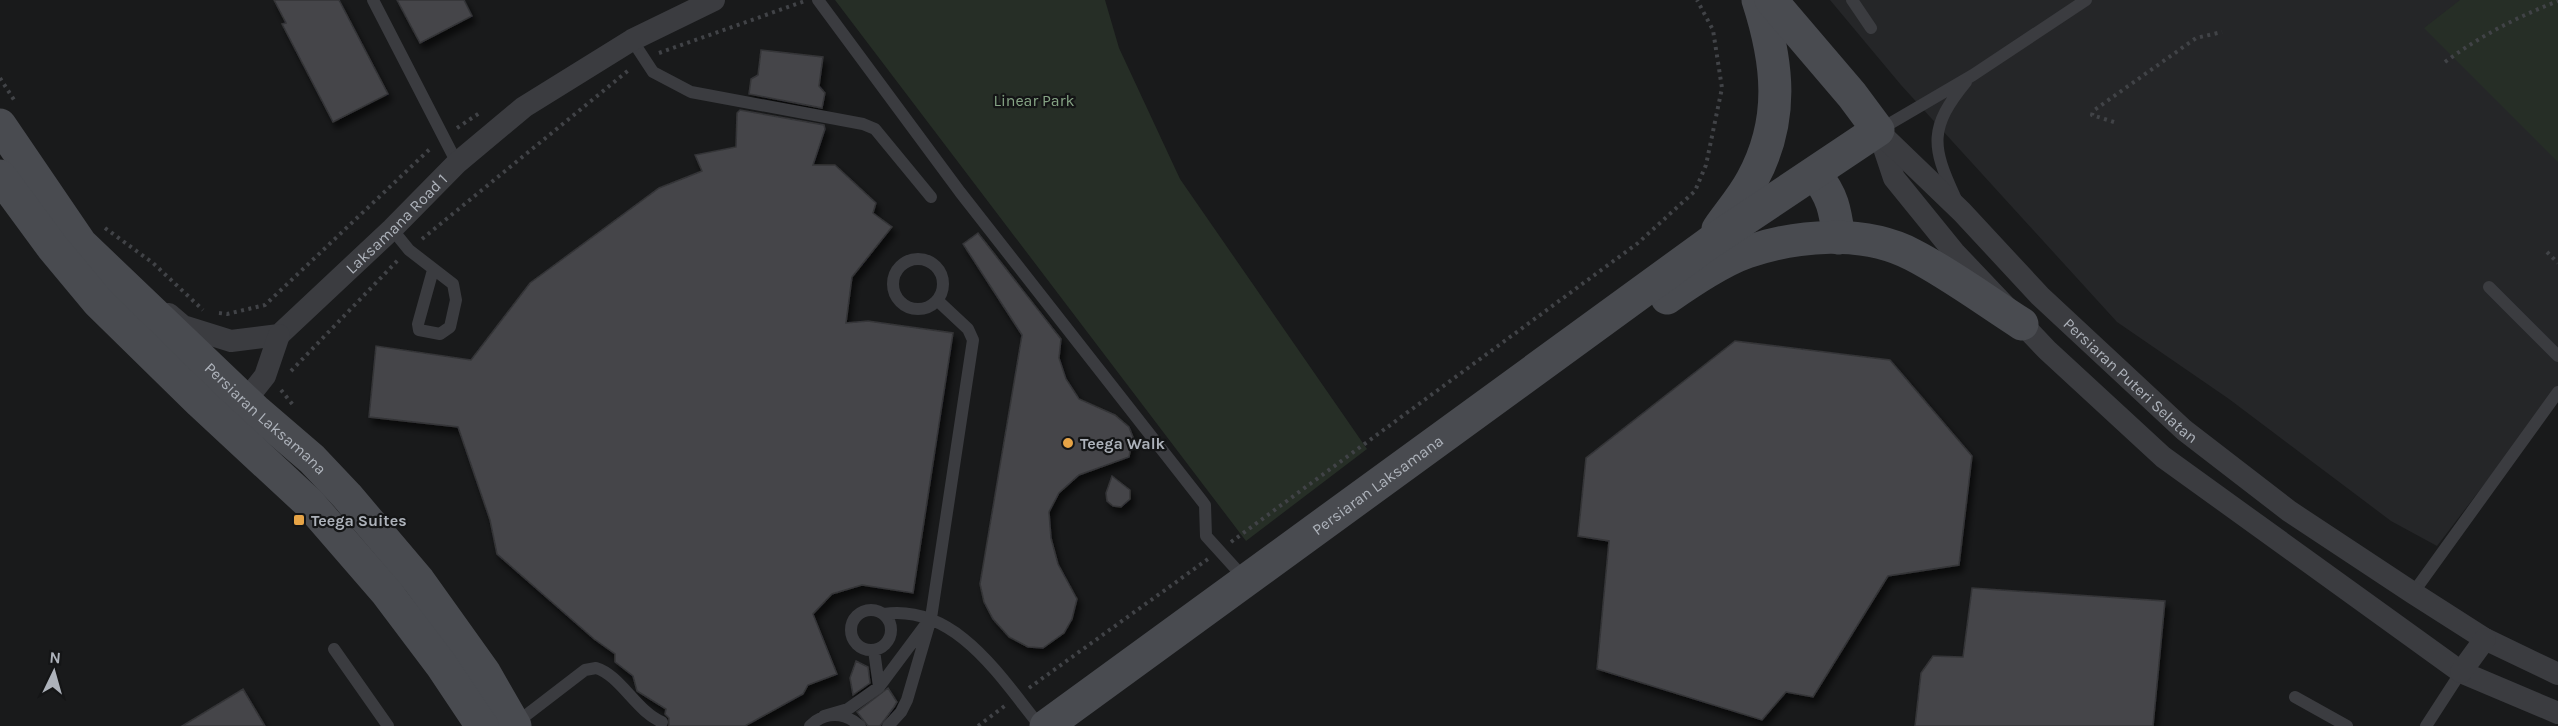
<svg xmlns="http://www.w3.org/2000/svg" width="2558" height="726" font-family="Karla,sans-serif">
<defs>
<filter id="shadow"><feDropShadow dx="3.5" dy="6" stdDeviation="3" flood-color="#0009"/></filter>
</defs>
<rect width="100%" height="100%" fill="#191a1b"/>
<path fill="#252628" d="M1830 0H2558V388L2437 546 2391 521 2229 399 2117 322 1901 85Z"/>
<path fill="#262e26" d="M835 0H1105L1119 48 1180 179 1367 449 1246 541Z
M2460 0H2558V162L2424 28Z"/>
<path fill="#444548" stroke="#343437" stroke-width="1.5" filter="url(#shadow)" d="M274 0H339L388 94 333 122 282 24 286 23Z
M397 0H464L472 16 420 43Z
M761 50 823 57 819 86 825 93 822 108 749 94 751 79 758 75Z
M740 110 824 125 825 129 813 165H835L876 203 873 213 892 227 852 277 846 323 868 321 953 333 913 593 862 585 832 594 813 614 837 674 808 685 803 694 745 726H669V718L665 714 666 709 637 691 633 676 615 662V654L594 639 497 554 490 520 458 427 369 417 376 346 471 360 530 283 659 188 702 171 695 155 736 147 737 113Z
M978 233 1061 339 1059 358 1066 379 1079 399 1115 415 1129 427 1133 437 1129 457 1079 475 1059 493 1049 512 1051 538 1058 564 1077 599 1072 619 1064 633 1043 648 1028 647 1009 637 993 619 984 602 980 584 1022 335 963 244Z
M1735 341 1890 360 1972 456 1959 565 1888 576 1813 697 1786 692 1762 720 1597 669 1609 541 1578 536 1586 458Z
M1112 476 1130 490V499L1121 507 1113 506 1107 501 1106 493Z
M1972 588 2165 601 2153 726H1915L1921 673 1933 656 1963 657Z
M856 661 868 667 870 683 853 695 850 678Z
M888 688 897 702 894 707 880 726H868L857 712Z
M243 689 265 726H182Z"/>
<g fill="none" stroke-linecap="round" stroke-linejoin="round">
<path stroke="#414347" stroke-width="4" stroke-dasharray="3 4.5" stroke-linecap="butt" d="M659 53 805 1
M2445 62C2480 36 2517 17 2558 1
M0 78 16 103
M2114 122 2092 115 2093 111 2196 38 2222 32
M457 128 481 112
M105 228 153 263 203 310
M422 239 630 69
M2547 252 2558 263
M219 313 227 314 265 305 432 147
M291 371 398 260
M281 390 293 405
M1231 542 1638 243 1695 191 1706 165 1722 88 1713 30 1697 0
M1029 688 1208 559
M978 726 1006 705"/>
<path stroke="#3b3c40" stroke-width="12" d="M373 0 457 163
M818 0 960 192 1202 501 1205 505 1206 536 1245 579
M1852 0 1871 28
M632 40 653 72 691 92 863 124 875 129 931 197
M1879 130 1973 75 2086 0
M1955 197C1931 146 1929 127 1966 82
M392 229 409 250 453 284 456 300 450 327 440 334 419 330 418 324 433 270
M893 284a25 25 0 1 1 50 0a25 25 0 1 1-50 0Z
M2489 287 2558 356
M2413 593 2558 392
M851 630a20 20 0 1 1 40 0a20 20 0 1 1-40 0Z
M884 614C956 604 1000 677 1040 726
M334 649 388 726
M874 650 879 687
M2295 697 2347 726
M824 716 848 709 879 687 926 624
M516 723 585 670 596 668C620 675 637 712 662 722
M810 726C825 711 845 712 860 726
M888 726 901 712 907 700 931 618 973 340 968 329 937 300
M2426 726 2461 672"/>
<g stroke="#3b3c40" stroke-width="22">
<path d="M1878 130 1894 178 1954 252 2047 350 2163 457 2461 672 2558 713"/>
<path id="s1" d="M1881 134 1962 212 2040 296 2184 430 2289 511 2413 593 2485 639 2558 674"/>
<path id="s2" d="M169 314 183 326 231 341 279 335 392 229 457 163 524 107 632 40 714 0"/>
<path d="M246 400 265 376 279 335"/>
<path d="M2461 672 2485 639"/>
</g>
<g stroke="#494b50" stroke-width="33">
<path id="s3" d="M0 125 81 244 255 410 312 459 347 496 419 581 484 672 515 726"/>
<path d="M1815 174C1833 196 1835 210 1839 238"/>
<path d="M0 176 53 248 98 302 200 402 309 503 387 593 442 666 482 726"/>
<path d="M1718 229C1729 213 1743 197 1752 180 1785 120 1778 62 1758 0"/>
<path d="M1667 298C1689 283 1721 261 1747 252 1797 235 1864 229 1913 255 1950 274 1986 301 2022 324"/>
<path id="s4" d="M1046 726 1709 243 1878 130 1852 95 1771 0"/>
</g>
</g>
<g fill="#e7a446" stroke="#141516" stroke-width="2">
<circle cx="1068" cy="443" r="6"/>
<rect x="293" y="514" width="12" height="12" rx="3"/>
</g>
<g text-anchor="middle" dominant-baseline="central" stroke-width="4.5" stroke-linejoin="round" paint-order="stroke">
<g font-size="16" fill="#86a485" stroke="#141516">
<text x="1034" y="100">Linear Park</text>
</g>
<g font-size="16" fill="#adb2ba" stroke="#141516">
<text stroke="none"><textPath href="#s2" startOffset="279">Laksamana Road 1</textPath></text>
<text stroke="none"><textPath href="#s1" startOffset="351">Persiaran Puteri Selatan</textPath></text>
<text stroke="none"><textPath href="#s3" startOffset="398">Persiaran Laksamana</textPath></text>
<text stroke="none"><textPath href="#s4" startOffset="410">Persiaran Laksamana</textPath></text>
</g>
<g font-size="16" font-weight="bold" fill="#adb2ba" stroke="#141516" text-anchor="start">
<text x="1080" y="443">Teega Walk</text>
<text x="311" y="520">Teega Suites</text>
</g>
</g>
<g transform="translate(54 672) rotate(5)" stroke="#141516" stroke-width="4.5" paint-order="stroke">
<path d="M0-4.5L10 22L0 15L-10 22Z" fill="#adb2ba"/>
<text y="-9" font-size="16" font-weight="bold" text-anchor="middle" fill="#adb2ba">N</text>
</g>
</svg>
